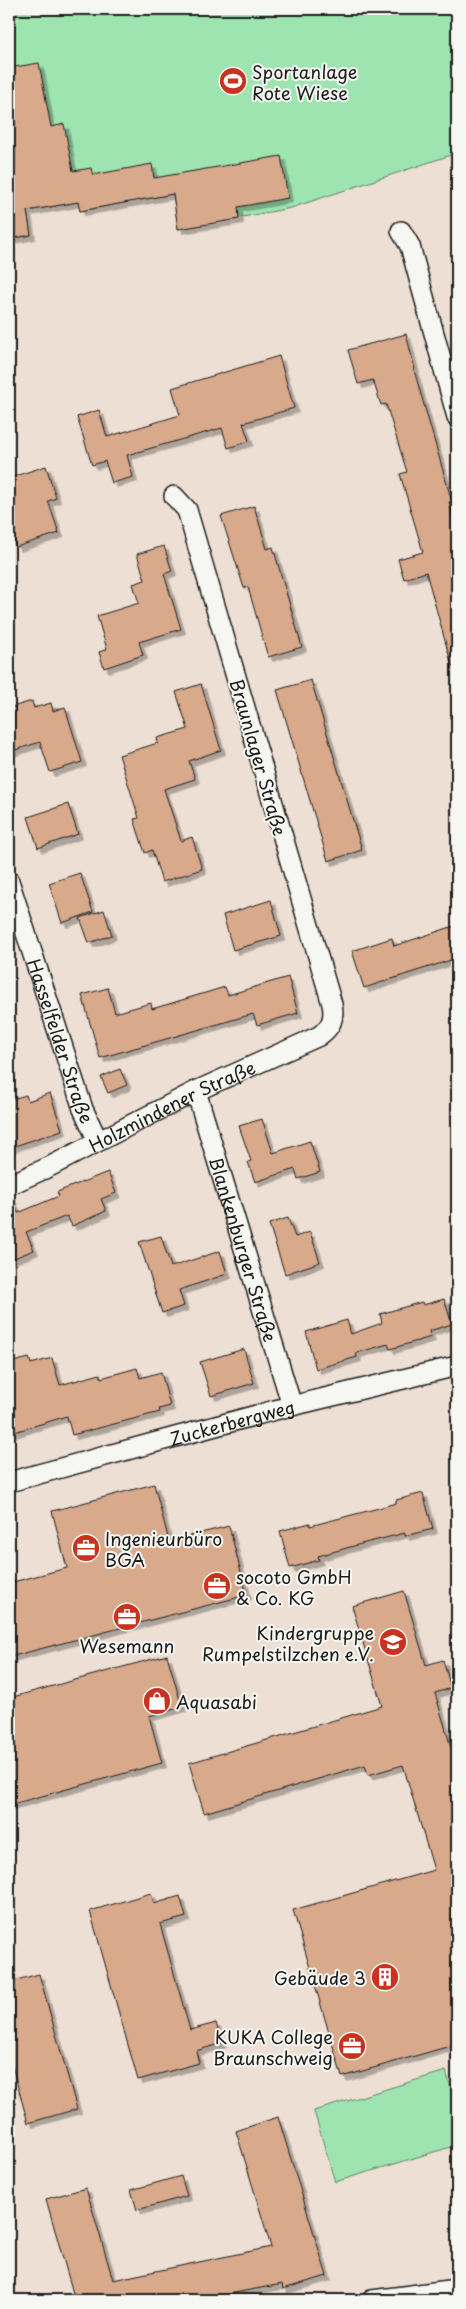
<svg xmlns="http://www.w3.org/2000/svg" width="466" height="2309" font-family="'Playpen Sans',sans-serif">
<defs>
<filter id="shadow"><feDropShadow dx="4.5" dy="4.5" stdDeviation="0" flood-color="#0004"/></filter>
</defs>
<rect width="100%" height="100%" fill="#eddfd3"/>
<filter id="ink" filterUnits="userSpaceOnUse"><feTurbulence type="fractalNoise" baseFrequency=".02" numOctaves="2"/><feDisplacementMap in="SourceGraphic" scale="10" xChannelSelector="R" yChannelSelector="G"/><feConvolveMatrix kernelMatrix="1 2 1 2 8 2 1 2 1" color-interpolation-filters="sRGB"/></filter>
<g filter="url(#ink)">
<path fill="#9ee4b1" stroke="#5d8066" d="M9 9H457V153L291 208 178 229 173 194 80 211 78 202 27 211 31 235 9 239Z
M446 2071 457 2109V2145L335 2182 314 2111Z"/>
<path fill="#d9a98b" stroke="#1c1c1c" filter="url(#shadow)" d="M39 63 51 127 64 124 73 171 91 168 93 175 152 164 154 178 281 156 288 198 238 207 239 219 178 229 173 194 80 211 78 202 27 211 31 235 9 239V68Z
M406 334 415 369 414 370 452 502H449L457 533V665L452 666 426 572 404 579 398 559 423 552 400 474 407 472 386 404 381 405 373 380 358 384 348 350Z
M279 356 294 408 243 423 249 441 228 448 222 428 127 455 133 477 112 483 105 461 92 465 77 417 99 410 107 437 180 415 172 388Z
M46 466 56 498 48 501 59 533 16 547 9 525V478Z
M254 506 267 549 273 547 302 647 268 657 248 587 244 588 221 516Z
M164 546 172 571 164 574 181 629 139 642 143 655 104 668 99 652 107 649 97 616 139 603 133 584 145 580 137 554Z
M311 680 362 850 328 861 277 690Z
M201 684 221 750 189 761 195 779 164 789 181 841 192 837 202 869 162 882 152 850 145 853 134 819 139 818 119 755 158 743 157 738 188 729 176 692Z
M32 701 34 708 51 703 53 711 65 707 82 762 50 772 40 742 9 752V708Z
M68 804 78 834 38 848 28 817Z
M80 873 93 912 62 923 49 883Z
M271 900 281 936 233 950 223 915Z
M104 910 112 935 89 943 80 918Z
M457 925V958L364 988 352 951 392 938 394 946Z
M288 977 298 1013 257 1025 253 1014 100 1058 82 995 108 988 115 1013 151 1003 152 1009 225 987 228 995Z
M120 1069 127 1085 108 1093 101 1077Z
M50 1093 62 1130 9 1148V1100L26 1095 28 1101Z
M262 1119 273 1153 310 1141 320 1172 298 1179 295 1169 255 1182 248 1162 251 1161 239 1126Z
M108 1172 116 1193 101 1199 106 1211 72 1226 67 1216 26 1232 34 1250 9 1260V1196H11L18 1213 59 1196 57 1192Z
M288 1218 295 1237 310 1232 320 1262 285 1274 269 1224Z
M161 1236 171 1267 220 1251 227 1274 179 1290 184 1306 162 1313 139 1242Z
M444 1299 452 1324 429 1331 431 1337 390 1349 388 1344 356 1353 357 1357 316 1369 306 1332 347 1320 351 1334 382 1323 380 1314 422 1302 423 1305Z
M244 1349 254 1383 211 1396 200 1362Z
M29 1358 31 1364 52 1358 60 1385 100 1374 101 1378 137 1368 140 1378 161 1372 170 1406 159 1409 160 1412 72 1435 67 1416 11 1433 9 1422V1363Z
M154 1484 169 1541 229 1526 247 1595 9 1657V1583L67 1568 52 1511Z
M423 1493 433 1529 405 1536V1533L361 1544 318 1556 319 1560 290 1568 280 1531 310 1523V1526L375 1509 396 1503V1500Z
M404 1591 426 1665 443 1660 451 1688 435 1693 452 1751 457 1749V2044L342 2077 293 1910 434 1870 403 1765 368 1775 365 1765 204 1813 189 1763 382 1706 352 1606Z
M167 1655 182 1707 149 1716 162 1763 9 1805V1698Z
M151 1893 154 1904 180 1896 186 1917 160 1924 190 2030 216 2023 222 2043 196 2051 199 2063 138 2080 90 1911Z
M39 1974 77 2109 28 2123 9 2055V1982Z
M278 2117 327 2276 283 2289 282 2284 197 2300H75L46 2199 86 2188 113 2280 271 2247 236 2131Z
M181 2176 187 2196 137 2210 131 2190Z"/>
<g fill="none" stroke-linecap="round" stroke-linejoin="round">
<defs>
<g id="minor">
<path d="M401 231 410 246 457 417"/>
<path id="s1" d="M9 881 83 1109 98 1141"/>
<path id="s2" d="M196 1091 292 1406"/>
<path id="s3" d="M9 1185 49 1167 196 1091 319 1036C331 1027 335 1019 332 1004L187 510 174 496"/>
<path id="s4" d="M9 1482 275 1410 457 1366"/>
<path d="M372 2300 457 2289"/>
</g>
</defs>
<use href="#minor" stroke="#1c1c1c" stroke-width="22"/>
<use href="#minor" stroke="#f6f6f2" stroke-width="19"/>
</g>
</g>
<defs>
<symbol id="stadium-disc" viewBox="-11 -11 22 22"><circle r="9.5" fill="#c8321e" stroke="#f6f6f2"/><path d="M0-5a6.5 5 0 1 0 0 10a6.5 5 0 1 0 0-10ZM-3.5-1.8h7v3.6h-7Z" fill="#fff"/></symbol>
<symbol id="office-disc" viewBox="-11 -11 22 22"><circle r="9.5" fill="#c8321e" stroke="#f6f6f2"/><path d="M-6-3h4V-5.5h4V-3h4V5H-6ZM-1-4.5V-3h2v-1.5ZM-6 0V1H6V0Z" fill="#fff"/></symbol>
<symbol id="school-disc" viewBox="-11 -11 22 22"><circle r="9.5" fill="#c8321e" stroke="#f6f6f2"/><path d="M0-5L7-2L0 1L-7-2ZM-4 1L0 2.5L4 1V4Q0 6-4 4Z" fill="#fff"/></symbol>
<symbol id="shop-disc" viewBox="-11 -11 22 22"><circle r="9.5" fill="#c8321e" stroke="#f6f6f2"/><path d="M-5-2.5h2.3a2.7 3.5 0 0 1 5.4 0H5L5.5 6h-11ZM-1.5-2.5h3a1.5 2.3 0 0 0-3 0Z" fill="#fff"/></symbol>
<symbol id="building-disc" viewBox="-11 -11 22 22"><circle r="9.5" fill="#c8321e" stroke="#f6f6f2"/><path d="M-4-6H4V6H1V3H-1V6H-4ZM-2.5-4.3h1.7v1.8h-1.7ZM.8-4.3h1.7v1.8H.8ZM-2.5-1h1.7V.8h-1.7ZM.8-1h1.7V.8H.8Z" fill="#fff"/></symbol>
</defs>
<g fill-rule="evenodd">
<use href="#stadium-disc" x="217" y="65" width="32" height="32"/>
<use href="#office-disc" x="70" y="1532" width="32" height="32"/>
<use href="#office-disc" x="201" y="1570" width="32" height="32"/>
<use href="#office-disc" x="111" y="1601" width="32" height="32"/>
<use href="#school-disc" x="377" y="1626" width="32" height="32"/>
<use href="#shop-disc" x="141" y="1685" width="32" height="32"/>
<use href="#building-disc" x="369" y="1961" width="32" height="32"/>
<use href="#office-disc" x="336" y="2030" width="32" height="32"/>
</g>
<g text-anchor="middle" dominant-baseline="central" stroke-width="4" stroke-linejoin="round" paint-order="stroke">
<g font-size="18" fill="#1c1c1c" stroke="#f6f6f2" text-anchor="start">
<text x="252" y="71">Sportanlage<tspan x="252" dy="21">Rote Wiese</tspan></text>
<text x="105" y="1538">Ingenieurbüro<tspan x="105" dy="21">BGA</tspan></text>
<text x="236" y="1576">socoto GmbH<tspan x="236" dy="21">&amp; Co. KG</tspan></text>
<text x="374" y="1632" text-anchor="end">Kindergruppe<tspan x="374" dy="21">Rumpelstilzchen e.V.</tspan></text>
<text x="127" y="1645" text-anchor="middle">Wesemann</text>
<text x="176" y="1701">Aquasabi</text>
<text x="366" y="1977" text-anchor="end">Gebäude 3</text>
<text x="333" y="2036" text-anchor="end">KUKA College<tspan x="333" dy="21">Braunschweig</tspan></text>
</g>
<g font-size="18" fill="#1c1c1c" stroke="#f6f6f2">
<text transform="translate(259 757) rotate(74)">Braunlager Straße</text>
<text stroke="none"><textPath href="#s1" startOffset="168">Hasselfelder Straße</textPath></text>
<text stroke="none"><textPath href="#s3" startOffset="181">Holzmindener Straße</textPath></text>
<text stroke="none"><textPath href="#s2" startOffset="165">Blankenburger Straße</textPath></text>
<text stroke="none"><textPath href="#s4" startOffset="231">Zuckerbergweg</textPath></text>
</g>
</g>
<rect width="466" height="2309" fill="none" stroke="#f6f6f2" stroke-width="30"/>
<rect x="15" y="15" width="436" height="2279" fill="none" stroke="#1c1c1c" stroke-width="2" filter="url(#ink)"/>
</svg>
